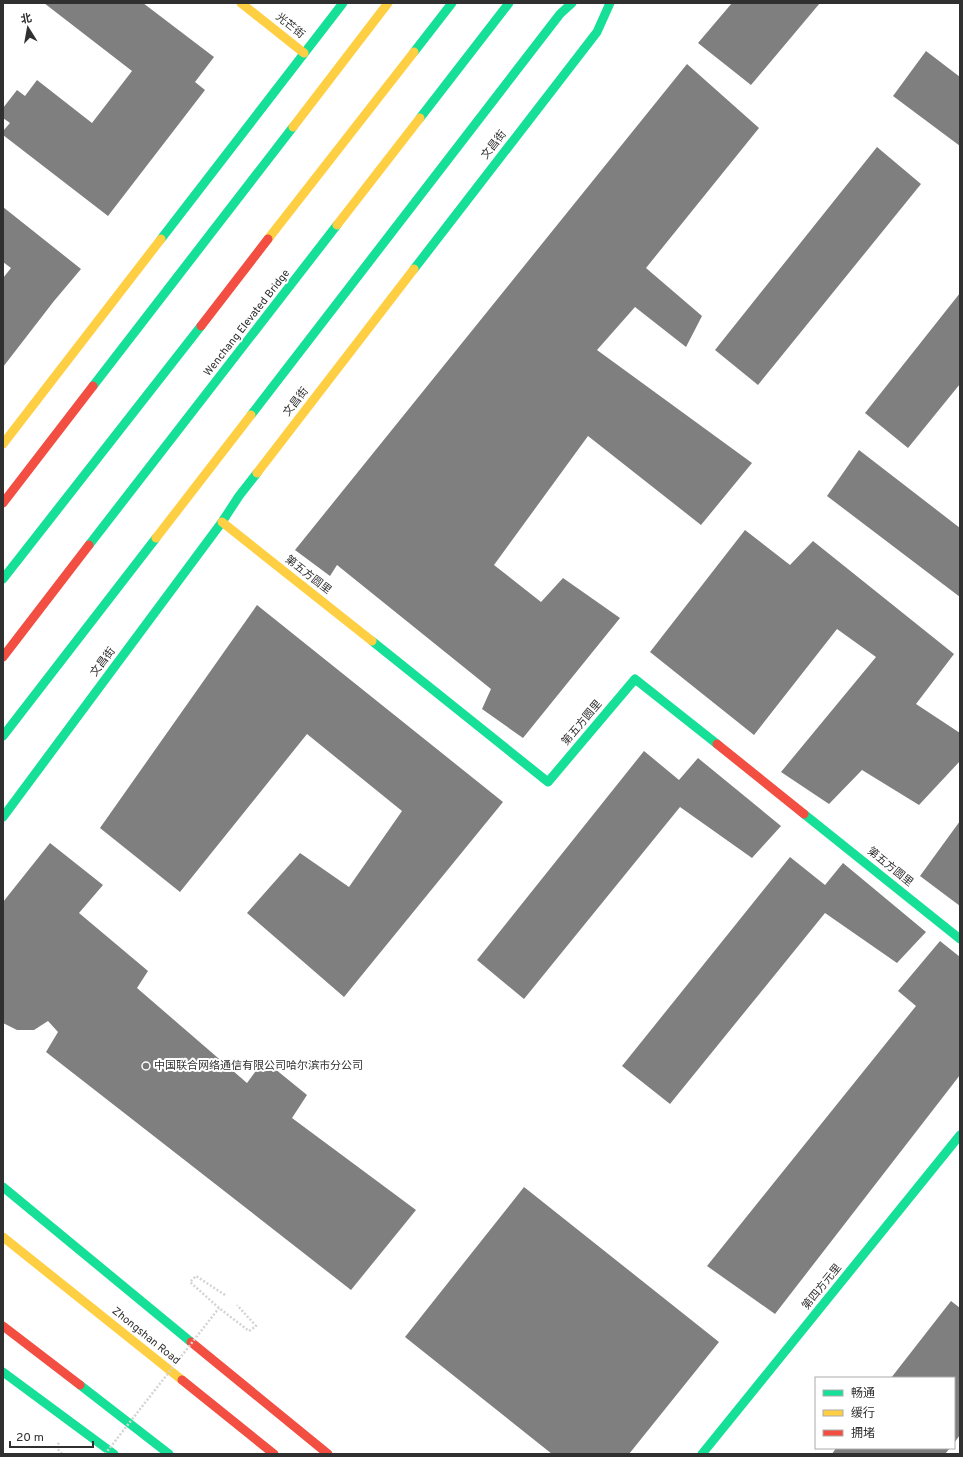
<svg xmlns="http://www.w3.org/2000/svg" width="963" height="1457" font-family="Overpass,'Noto Sans SC',sans-serif">
<rect width="100%" height="100%" fill="#fff"/>
<path fill="#7f7f7f" d="M44 3H143L214 57 195 82 205 90 108 216 3 135V131L10 123 3 118V108L17 90 25 96 37 80 92 123 132 71Z
M732 3H820L751 85 698 43Z
M926 51 960 77V146L893 96Z
M687 64 759 128 646 268 702 316 686 347 635 307 597 350 752 463 701 525 588 436 494 565 541 602 563 578 620 618 523 738 482 709 491 689 337 565 330 576 295 550Z
M877 147 921 184 758 385 715 350Z
M3 207 81 269 54 301 3 367V278L11 268 3 262Z
M960 293V384L908 448 865 413Z
M859 450 960 528V597L827 496Z
M745 530 790 565 813 541 954 654 916 704 960 733V761L919 805 862 770 829 804 781 772 876 657 837 629 754 735 650 652Z
M257 605 503 802 344 997 247 913 300 853 349 887 402 811 307 734 180 892 100 828Z
M644 751 679 780 698 758 781 826 752 858 680 807 524 999 477 960Z
M960 821V906L920 876Z
M50 843 103 885 79 913 148 971 137 988 247 1083 264 1060 307 1095 292 1118 416 1210 351 1290 46 1052 58 1032 48 1021 34 1030H17L3 1023V902Z
M790 857 825 885 843 863 926 932 897 963 825 913 670 1104 622 1066Z
M940 941 960 957V1075L775 1314 707 1266 916 1006 898 991Z
M524 1187 719 1342 629 1454H552L405 1337Z
M951 1301 960 1308V1435L954 1443V1378H891Z
M836 1448H950L945 1454H832Z"/>
<g fill="none" stroke-linecap="round" stroke-linejoin="round">
<path stroke="#d4d4d4" stroke-width="2.5" stroke-dasharray="2 2" stroke-linecap="butt" d="M225 1295 196 1276 190 1282 219 1308 249 1331 256 1326 237 1305
M59 1443 56 1447 62 1454"/>
<path stroke="#16e098" stroke-width="9" d="M414 52 452 3
M420 118 509 3
M161 239 343 3
M414 269 597 32 610 3
M93 386 293 127
M251 415 560 14 572 3
M89 545 337 225
M3 579 201 326
M372 641 548 782 635 679 717 744
M3 736 156 538
M804 814 960 939
M3 817 222 522 239 496 257 473
M3 1187 191 1342
M3 1372 114 1454
M80 1385 169 1454
M702 1454 960 1135"/>
<path stroke="#ffcf43" stroke-width="9" d="M241 3 304 53
M293 127 388 3
M337 225 420 118
M268 239 414 52
M3 444 161 239
M257 473 414 269
M222 522 372 641
M156 538 251 415
M3 1237 182 1380"/>
<path stroke="#f24e42" stroke-width="9" d="M201 326 268 239
M3 503 93 386
M3 657 89 545
M717 744 804 814
M3 1326 80 1385
M191 1342 328 1454
M182 1380 274 1454"/>
<path stroke="#d4d4d4" stroke-width="2.5" stroke-dasharray="2 2" stroke-linecap="butt" d="M105 1454 219 1308"/>
</g>
<circle fill="#787878" stroke="#fff" stroke-width="1.5" cx="146" cy="1066" r="4"/>
<g text-anchor="middle" dominant-baseline="central" stroke-width="4" stroke-linejoin="round" paint-order="stroke">
<g font-size="11" fill="#303030" stroke="#fff">
<text transform="translate(290 26) rotate(39)">光芒街</text>
<text transform="translate(494 145) rotate(-52)">文昌街</text>
<text transform="translate(247 323) rotate(-52)">Wenchang Elevated Bridge</text>
<text transform="translate(296 402) rotate(-52)">文昌街</text>
<text transform="translate(308 575) rotate(38)">第五方圆里</text>
<text transform="translate(103 662) rotate(-53)">文昌街</text>
<text transform="translate(582 723) rotate(-50)">第五方圆里</text>
<text transform="translate(890 867) rotate(39)">第五方圆里</text>
<text transform="translate(822 1287) rotate(-51)">第四方元里</text>
<text transform="translate(146 1336) rotate(39)">Zhongshan Road</text>
</g>
<g font-size="11" fill="#303030" stroke="#fff" text-anchor="start">
<text x="154" y="1066">中国联合网络通信有限公司哈尔滨市分公司</text>
</g>
</g>
<rect width="963" height="1457" fill="none" stroke="#303030" stroke-width="8"/>
<rect x="815" y="1377" width="140" height="72" fill="#ffffff" stroke="#acacac"/>
<rect x="823" y="1390" width="20" height="6" fill="#16e098" stroke="#acacac"/>
<text x="851" y="1397" font-size="12" fill="#303030">畅通</text>
<rect x="823" y="1410" width="20" height="6" fill="#ffcf43" stroke="#acacac"/>
<text x="851" y="1417" font-size="12" fill="#303030">缓行</text>
<rect x="823" y="1430" width="20" height="6" fill="#f24e42" stroke="#acacac"/>
<text x="851" y="1437" font-size="12" fill="#303030">拥堵</text>
<g transform="translate(28 28) rotate(349)" stroke="#ffffff" stroke-width="3" paint-order="stroke">
<path d="M0-3L7 15L0 10L-7 15Z" fill="#303030"/>
<text y="-6" font-size="11" font-weight="bold" text-anchor="middle" fill="#303030">北</text>
</g>
<path d="M10 1441v6h83v-6" fill="none" stroke="#303030" stroke-width="2"/>
<text x="16" y="1441" font-size="12" fill="#303030" stroke="#ffffff" stroke-width="3" paint-order="stroke">20 m</text>
</svg>
